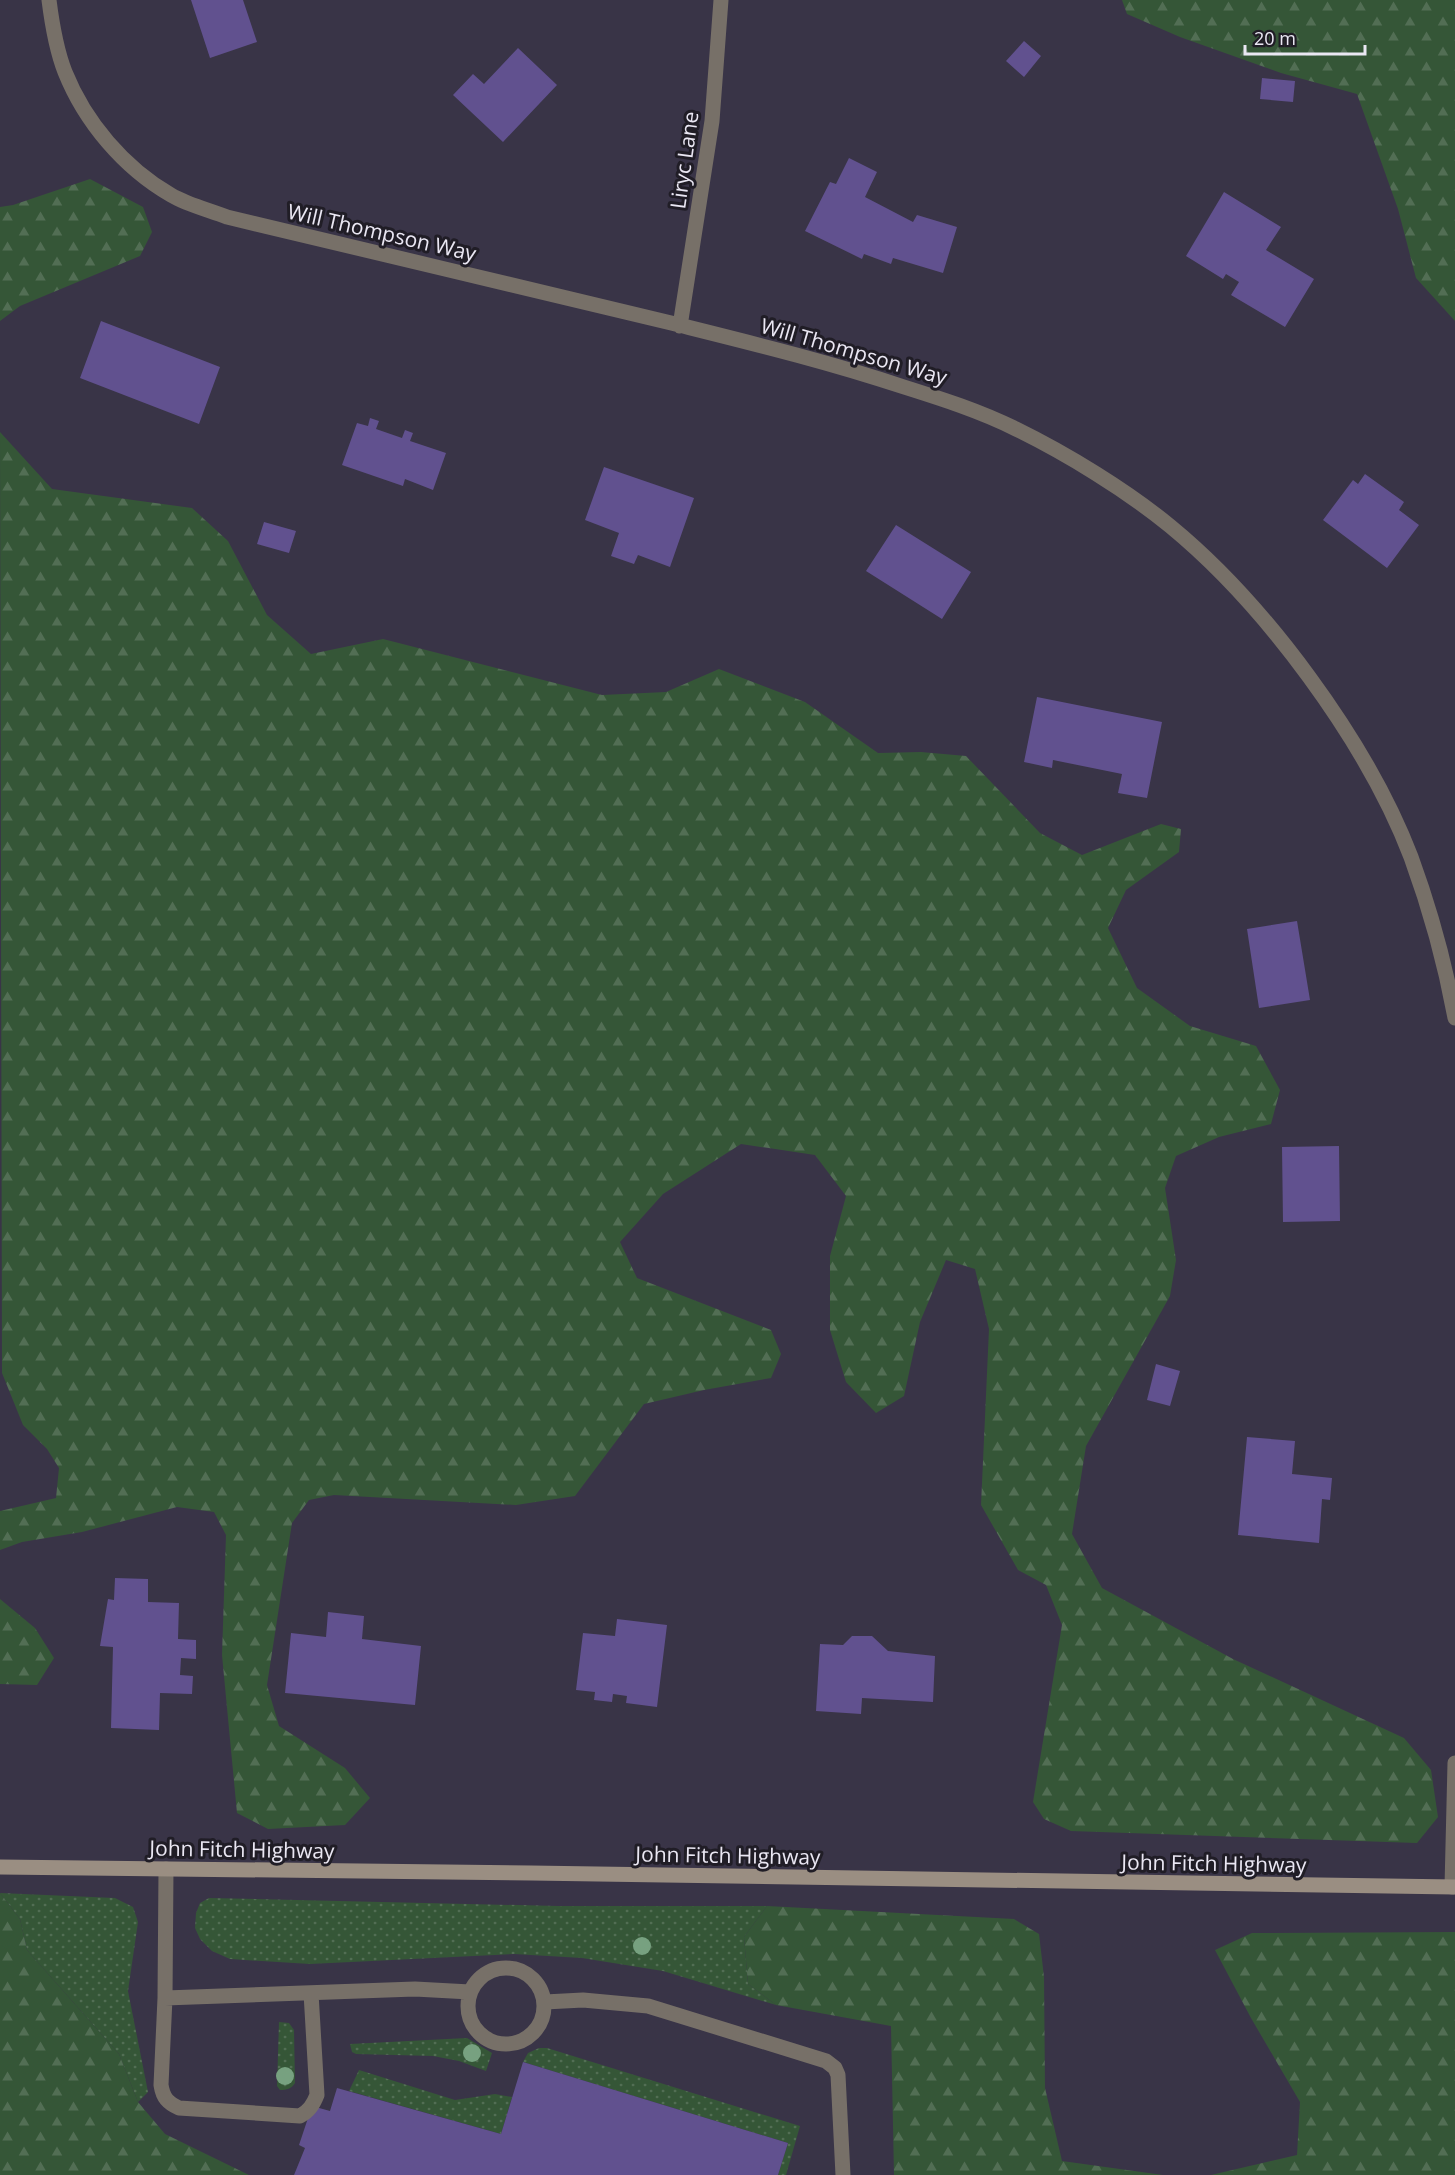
<svg xmlns="http://www.w3.org/2000/svg" width="1455" height="2175" font-family="'Open Sans',sans-serif">
<defs>
<pattern id="grass-dots" width="8" height="8" patternUnits="userSpaceOnUse" patternTransform="scale(1.5)"><rect width="8" height="8" fill="#355637"/><path d="M2 2h.1M6 6h.1" fill="none" stroke="#526e54" stroke-width="1.8" stroke-linecap="round"/></pattern>
<pattern id="forest-firs" width="22" height="20" patternUnits="userSpaceOnUse" patternTransform="scale(1.5)"><rect width="22" height="20" fill="#355637"/><path d="M5 1l3.5 6h-7zM16 11l3.5 6h-7z" fill="#526e54"/></pattern>
</defs>
<rect width="100%" height="100%" fill="#393447"/>
<path fill="url(#grass-dots)" d="M0 1893 115 1898 133 1907 138 1922 128 1991 148 2092 138 2102 119 2054 27 1950 20 1919Z
M209 1898 558 1906H767L744 1937 748 1984 776 2005 663 1971 582 1958 514 1954 310 1964 230 1959 212 1951 200 1939 195 1928 196 1913 200 1903Z
M279 2022 289 2023 294 2030 295 2083C291 2089 287 2090 280 2090L277 2086Z
M467 2038 492 2053 486 2071 459 2061 433 2056 356 2054 352 2052 350 2044Z
M539 2048H547L800 2126 786 2175H778L788 2143 523 2062 528 2053Z
M359 2070 455 2100 495 2094 512 2097 501 2134 349 2091Z"/>
<path fill="url(#forest-firs)" d="M1122 0H1455V321L1416 278 1398 209 1357 94 1281 73 1180 37 1127 14Z
M90 179 143 207 152 232 140 256 20 306 0 321V207L13 205Z
M0 432 52 489 192 508 228 541 267 615 311 654 383 639 602 695 666 692 719 669 805 702 878 753 921 752 966 756 1040 833 1082 855 1161 824 1181 829 1179 852 1126 890 1108 928 1137 988 1190 1026 1256 1046 1280 1090 1271 1124 1219 1137 1176 1156 1165 1188 1176 1260 1170 1296 1086 1446 1072 1534 1102 1588 1233 1659 1404 1738 1431 1770 1438 1817 1417 1843 1071 1831 1044 1819 1033 1802 1062 1625 1046 1585 1018 1570 981 1505 989 1329 975 1269 946 1260 920 1322 904 1396 876 1413 846 1382 830 1330V1256L846 1196 815 1155 741 1144 663 1194 620 1242 637 1278 771 1330 781 1354 771 1378 704 1390 644 1404 575 1496 516 1505 334 1495 309 1500 292 1523 267 1685 279 1726 345 1768 370 1798 345 1825 268 1829 237 1813 222 1655 226 1535 214 1512 177 1507 82 1532 22 1542 0 1550V1511L56 1498 59 1468 47 1449 23 1425 2 1373Z
M0 1599 35 1628 54 1658 37 1685 0 1684Z
M0 1893 20 1919 27 1950 119 2054 138 2102 165 2134 249 2175H0Z
M767 1906 1014 1919 1039 1934 1044 1977 1045 2088 1062 2161 1163 2175H894L891 2026 776 2005 748 1984 744 1937Z
M1455 1932V2175H1211L1297 2155 1300 2102 1251 2018 1215 1950 1252 1933Z"/>
<path fill="#61518f" d="M191 0H243L257 42 210 58Z
M1024 41 1041 56 1024 77 1006 61Z
M518 48 557 85 503 142 453 95 473 74 484 84Z
M1262 78 1295 81 1293 102 1260 99Z
M849 158 877 172 865 197 913 222 917 215 957 227 943 273 893 258 891 264 864 254 862 259 805 231 830 182 836 184Z
M1224 192 1281 227 1266 250 1314 279 1285 327 1231 295 1239 282 1226 274 1223 279 1186 256Z
M101 321 220 367 199 424 80 378Z
M370 418 379 421 376 429 402 438 405 430 413 433 410 441 446 453 433 490 405 479 403 486 342 465 357 423 368 426Z
M604 467 694 498 670 567 638 555 634 564 611 556 619 533 585 520Z
M1365 474 1404 502 1399 510 1419 525 1387 568 1323 520 1353 480 1358 484Z
M264 522 296 531 289 553 257 544Z
M896 525 971 572 942 619 866 571Z
M1037 697 1162 722 1147 798 1118 793 1122 774 1053 760 1052 768 1024 762Z
M1297 921 1310 1000 1259 1008 1247 929Z
M1339 1146 1340 1221 1283 1222 1282 1147Z
M1156 1364 1180 1371 1170 1406 1147 1400Z
M1247 1437 1295 1441 1292 1474 1332 1478 1330 1500 1322 1499 1319 1543 1238 1535Z
M115 1578 148 1579V1602L179 1603 178 1639 196 1640V1659L181 1658 180 1675 193 1676 192 1694 160 1693 159 1730 111 1728 113 1647 100 1646 108 1599 114 1600Z
M328 1612 364 1616 362 1639 421 1646 415 1705 285 1693 291 1633 326 1637Z
M617 1619 667 1625 657 1707 626 1703 627 1696 613 1694 612 1702 594 1700 595 1692 576 1690 583 1633 615 1636Z
M852 1636H872L888 1651 935 1656 933 1702 862 1698 861 1714 816 1711 820 1644 843 1645Z
M523 2062 788 2143 778 2175H294L305 2148 299 2145 312 2106 330 2111 337 2088 501 2134Z"/>
<g fill="none" stroke-linecap="round" stroke-linejoin="round">
<path stroke="#777068" stroke-width="15" d="M166 1869 165 1998 161 2085C163 2098 168 2103 179 2108L300 2116C309 2111 313 2105 317 2095L311 1993
M468 2006a38 38 0 1 1 76 0a38 38 0 1 1-76 0Z
M165 1998 415 1989 470 1992
M545 2002 583 2000 648 2006 826 2061 835 2068 838 2075 843 2175"/>
<path stroke="#777068" stroke-width="15" d="M49 0C52 24 56 49 65 72 85 122 124 168 171 195 188 205 209 210 227 217 374 252 520 287 667 322 747 342 826 361 904 387 942 399 980 411 1016 429 1067 454 1126 490 1170 526 1265 604 1367 742 1411 857 1430 909 1445 963 1455 1018
M680 326 712 121 721 0
M1452 1887 1455 1763"/>
<path stroke="#9a8e82" stroke-width="15" d="M0 1867 531 1873 1455 1887"/>
</g>
<g fill="#77a180">
<circle cx="642" cy="1946" r="9"/>
<circle cx="472" cy="2053" r="9"/>
<circle cx="285" cy="2076" r="9"/>
</g>
<g text-anchor="middle" dominant-baseline="central" stroke-width="6" stroke-linejoin="round" paint-order="stroke">
<g font-size="21" fill="#eae7f3" stroke="#201d26">
<text transform="translate(684 160) rotate(-82)">Liryc Lane</text>
<text transform="translate(382 232) rotate(13)">Will Thompson Way</text>
<text transform="translate(854 351) rotate(16)">Will Thompson Way</text>
<text transform="translate(242 1849) rotate(1)">John Fitch Highway</text>
<text transform="translate(728 1855) rotate(1)">John Fitch Highway</text>
<text transform="translate(1214 1863) rotate(1)">John Fitch Highway</text>
</g>
</g>
<path d="M1245 45v9h120v-9" fill="none" stroke="#eae7f3" stroke-width="3"/>
<text x="1254" y="45" font-size="18" fill="#eae7f3" stroke="#201d26" stroke-width="4.5" paint-order="stroke">20 m</text>
</svg>
